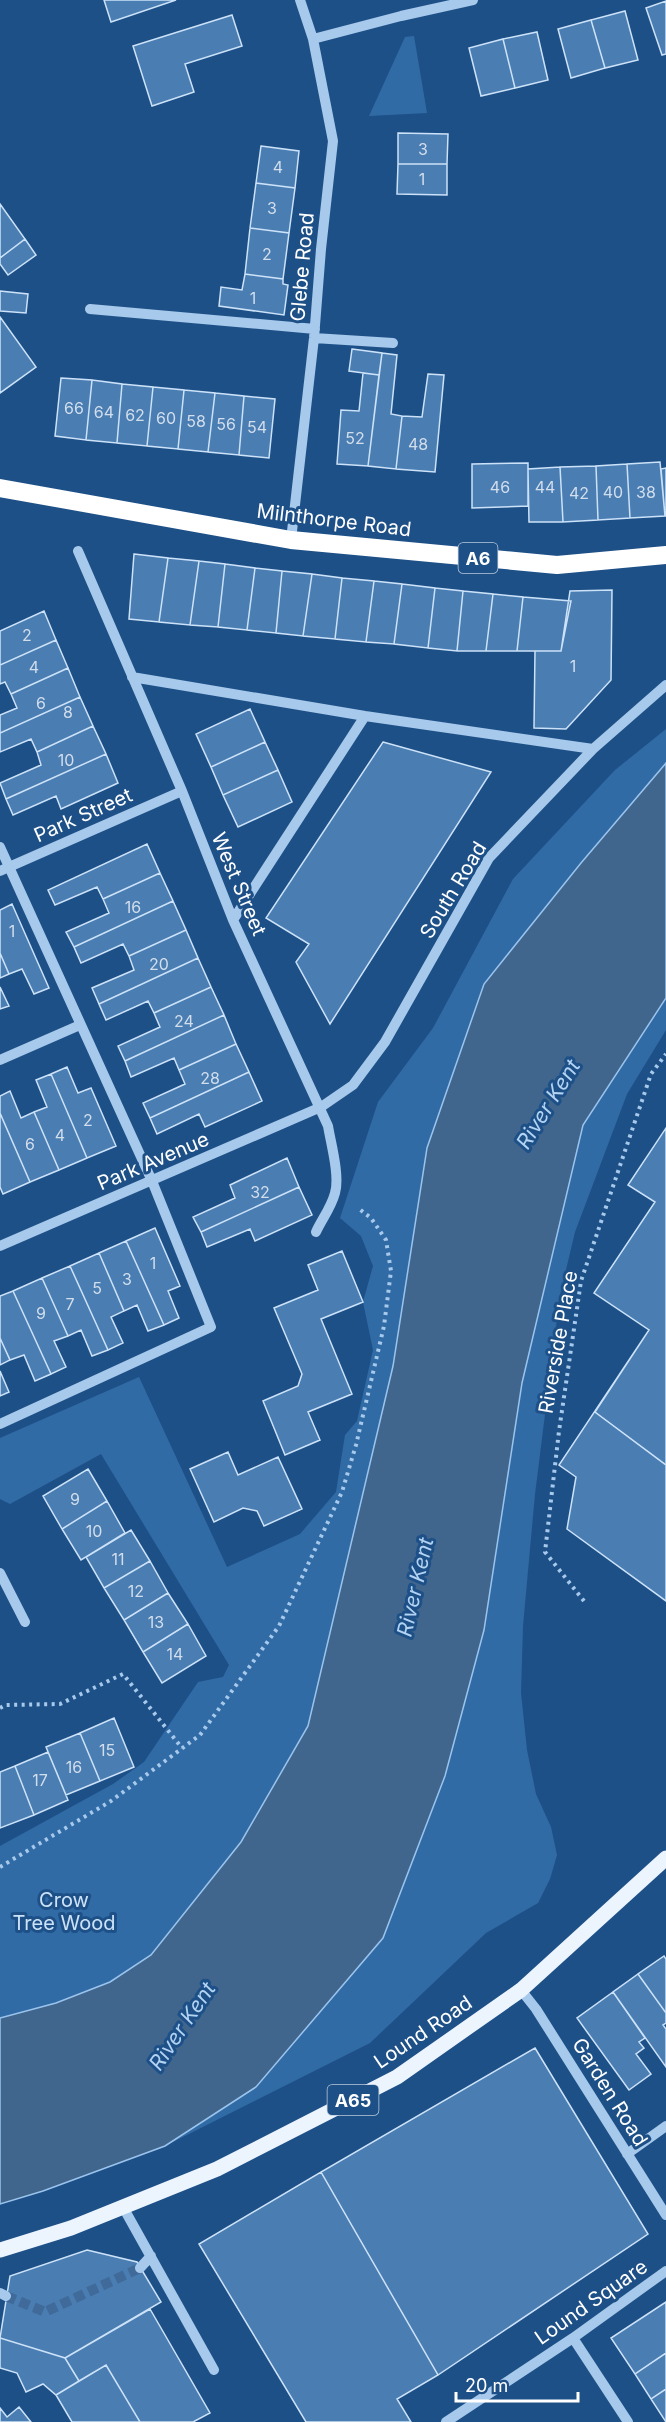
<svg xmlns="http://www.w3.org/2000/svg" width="666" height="2422" font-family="Inter,sans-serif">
<rect width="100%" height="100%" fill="#1e5088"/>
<path fill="#316ba6" d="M414 36 427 113 369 116 405 37Z
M666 729V763L581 863 484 985 427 1148 393 1366 308 1726 241 1842 151 1955 110 1982 56 2003 0 2018V1846L113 1784 144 1762 198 1682 223 1677 229 1665 101 1454 10 1504 0 1499V1438L139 1377 227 1567 300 1534 336 1492 345 1435 357 1421 373 1350 363 1302 373 1266 361 1236 340 1218 378 1102 433 1028 513 879 615 770Z
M666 998V1030L627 1094 575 1232 560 1295 535 1494 523 1626 521 1693 527 1750 536 1794 551 1827 557 1855 550 1879 538 1903 486 1933 370 2043 165 2146 256 2087 484 1630 522 1383 583 1125Z"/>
<path fill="#41668e" stroke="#9bc4ed" stroke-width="1.5" d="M666 763V998L583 1125 522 1383 484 1630 445 1776 383 1938 256 2087 165 2146 43 2191 0 2204V2018L56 2003 110 1982 151 1955 241 1842 308 1726 393 1366 427 1148 484 984 581 863Z"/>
<path fill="#4a7db2" stroke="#cce2f8" stroke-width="1.5" d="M104 0H176L111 22Z
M666 1V54L662 55 646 8Z
M625 11 638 60 605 68 591 20Z
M232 15 242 46 185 64 194 92 152 106 133 46Z
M591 20 605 68 571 78 558 29Z
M537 32 548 80 515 88 503 39Z
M503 39 515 88 481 96 469 48Z
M398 133 448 134 447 164H398Z
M261 146 299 151 295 188 256 183Z
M398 164H447V195L397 194Z
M256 183 295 188 289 233 250 228Z
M0 204 25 239 0 258Z
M250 228 289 233 283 279 245 274Z
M25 239 36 255 8 275 0 264V258Z
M245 274 283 279V284L288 285 284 315 219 306 221 287 242 290Z
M0 291 28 294 26 313 0 311Z
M0 317 36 367 0 393Z
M352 349 382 353 379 375 349 371Z
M382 353 397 355 391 414 402 416 396 469 368 466Z
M363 373 379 375 368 466 337 464 341 410 359 411Z
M428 374 444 375 435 472 396 469 402 416 422 417Z
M61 378 92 380 86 440 55 436Z
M92 380 122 384 117 443 86 440Z
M122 384 153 387 147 446 117 443Z
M153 387 184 390 178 449 147 446Z
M184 390 215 393 208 452 178 449Z
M215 393 244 396 239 455 208 452Z
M244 396 275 399 269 458 239 455Z
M660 462 665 516 630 518 627 464Z
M528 463V506L472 508V464Z
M627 464 630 518 598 520 596 466Z
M596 466 598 520 563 522 560 467Z
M560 467 563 522H529L528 469Z
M666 468V516H665L661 469Z
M134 554 168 558 159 622 129 619Z
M168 558 199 561 190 625 159 622Z
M199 561 225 564 218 627 190 625Z
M225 564 255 568 247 630 218 627Z
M255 568 282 571 276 633 247 630Z
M282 571 312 574 303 636 276 633Z
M312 574 342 578 335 639 303 636Z
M342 578 374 581 366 642 335 639Z
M374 581 402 584 394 644 366 642Z
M402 584 435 588 428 648 394 644Z
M435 588 463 591 457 651 428 648Z
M612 590 611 680 566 729 534 728 535 651H561L570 591Z
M463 591 493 594 486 651H457Z
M493 594 523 597 517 651H486Z
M523 597 571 601 561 651H517Z
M44 611 56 640 0 665V631Z
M56 640 68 668 11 694 5 682 0 684V665Z
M68 668 80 697 0 733V715L17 708 11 694Z
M80 697 93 726 37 752 31 739 0 752V733Z
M250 709 265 742 211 767 196 734Z
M93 726 106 754 6 799 0 783 41 765 37 752Z
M265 742 278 770 223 795 211 767Z
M383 742 491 772 330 1024 296 962 309 944 266 918Z
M106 754 118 783 61 809 56 796 13 815 6 799Z
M278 770 292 802 238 827 223 795Z
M147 844 160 873 103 899 97 887 55 905 48 890Z
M160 873 173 901 74 947 66 932 109 913 103 899Z
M173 901 186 930 129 956 123 944 81 963 74 947Z
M12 904 49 988 34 994 22 969 9 974 0 953V910Z
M186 930 198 958 99 1004 92 988 134 970 129 956Z
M0 953 9 974 0 978Z
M198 958 211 987 154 1013 148 1001 106 1020 99 1004Z
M0 987 9 1006 0 1009Z
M211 987 224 1015 125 1061 118 1046 160 1027 154 1013Z
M224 1015 236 1044 179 1070 174 1058 131 1077 125 1061Z
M236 1044 249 1072 150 1118 143 1103 185 1084 179 1070Z
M67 1067 78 1093 91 1088 116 1146 87 1158 51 1074Z
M249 1072 262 1101 205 1127 199 1114 157 1134 150 1118Z
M51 1074 87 1158 59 1170 34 1112 47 1107 36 1080Z
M10 1091 21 1118 34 1112 59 1170 30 1182 0 1113V1096Z
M0 1113 30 1182 3 1194 0 1187Z
M666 1128V1601L567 1529 576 1477 559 1465 649 1330 594 1293 655 1202 628 1185Z
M666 1128V1465L595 1412 649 1330 594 1293 655 1202 628 1185Z
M287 1158 299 1187 201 1232 193 1217 235 1198 230 1185Z
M299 1187 312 1215 255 1241 250 1229 207 1247 201 1232Z
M155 1228 180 1286 168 1291 179 1318 164 1325 126 1241Z
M126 1241 164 1325 148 1331 137 1305 124 1311 99 1253Z
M342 1251 363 1302 321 1319 352 1394 308 1412 320 1440 285 1455 263 1401 298 1386 302 1374 274 1308 318 1290 308 1265Z
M99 1253 124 1311 111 1317 123 1343 108 1350 70 1266Z
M70 1266 108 1350 92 1356 81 1330 68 1336 42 1278Z
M42 1278 68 1336 54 1341 66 1367 51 1374 13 1291Z
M13 1291 51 1374 35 1381 24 1355 10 1360 0 1338V1296Z
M0 1338 10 1360 0 1365Z
M0 1371 9 1392 0 1396Z
M228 1452 238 1475 278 1457 302 1509 264 1526 257 1511 243 1508 214 1522 190 1469Z
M88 1469 107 1501 62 1529 43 1496Z
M107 1501 125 1533 81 1560 62 1529Z
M131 1530 150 1561 104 1588 86 1557Z
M150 1561 168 1593 124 1620 104 1588Z
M168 1593 188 1624 143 1652 124 1620Z
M188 1624 206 1656 162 1683 143 1652Z
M114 1718 134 1767 100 1781 80 1733Z
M80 1733 100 1781 66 1795 46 1747Z
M48 1752 68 1800 34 1815 15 1766Z
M15 1766 34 1815 0 1828V1772Z
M664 1956 666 1959V2013L638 1974Z
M638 1974 666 2013V2023L663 2025 666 2029V2067L613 1992Z
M613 1992 645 2038 639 2042 644 2048 636 2054 651 2074 629 2090 577 2018Z
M535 2048 648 2234 438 2375 321 2172Z
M321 2172 438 2375 397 2399 411 2422H306L199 2244Z
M87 2250 137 2262 161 2302 65 2358 0 2338 10 2276Z
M666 2302V2353L635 2374 611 2338Z
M150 2309 210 2413 193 2422H140L106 2365 79 2381 65 2358Z
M0 2338 65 2358 79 2381 56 2395 43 2384 26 2392 17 2373 0 2368Z
M666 2353V2389L651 2399 635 2374Z
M106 2365 140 2422H72L56 2395Z
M666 2389V2422L651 2399Z
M19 2407 31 2422H0V2408L7 2417Z"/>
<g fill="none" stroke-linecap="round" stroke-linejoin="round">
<path stroke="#406a9a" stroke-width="10" stroke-dasharray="10 5" stroke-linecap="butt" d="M6 2296 45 2312 140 2268"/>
<path stroke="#a7c9eb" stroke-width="4" stroke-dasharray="3 4.5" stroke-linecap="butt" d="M584 1601 545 1552 559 1431 581 1281 651 1074 666 1054
M0 1708 5 1705 60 1704 123 1674 182 1748
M0 1867 111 1801 200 1735 279 1626 342 1492 356 1445 384 1326 391 1271 386 1240 371 1218 358 1208"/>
<path stroke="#a7c9eb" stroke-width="10" d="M313 39 401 16 473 0
M90 309 315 329
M314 338 393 343
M291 540 314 338 321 249 333 141 313 39 300 0
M78 551 182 791 233 920 328 1126C331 1144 340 1176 335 1193 331 1208 322 1219 316 1232
M132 677 365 716 593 749
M0 847 152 1181 211 1327 0 1424
M0 871 182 791
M233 920 365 716
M0 1060 80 1025
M0 1246 321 1107 353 1085 385 1042 489 858 593 749 666 685
M0 1573 25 1622
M521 1990 536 2009 666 2215
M627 2154 666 2126
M123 2207 214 2370
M140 2268 151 2256
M0 2293 6 2296
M573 2338 628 2422
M446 2422 573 2338 666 2271"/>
<path stroke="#ecf4fe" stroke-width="15" d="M0 2250 71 2228 217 2169 397 2077 521 1990 666 1858"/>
<path stroke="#fff" stroke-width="18" d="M0 488 291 540 557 565 666 555"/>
</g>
<g text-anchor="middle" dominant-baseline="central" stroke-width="6" stroke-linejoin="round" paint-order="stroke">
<g font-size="16" fill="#d2deec">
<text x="423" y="149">3</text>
<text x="278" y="167">4</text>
<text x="422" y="179">1</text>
<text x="272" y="208">3</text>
<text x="267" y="254">2</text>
<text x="253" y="298">1</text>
<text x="74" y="408">66</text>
<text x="104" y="412">64</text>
<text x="135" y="415">62</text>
<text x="166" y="418">60</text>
<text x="196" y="421">58</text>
<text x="226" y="424">56</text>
<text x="257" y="427">54</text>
<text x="355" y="438">52</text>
<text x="418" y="444">48</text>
<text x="500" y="487">46</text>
<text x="545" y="487">44</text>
<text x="613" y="492">40</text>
<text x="646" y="492">38</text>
<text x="579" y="493">42</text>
<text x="27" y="635">2</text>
<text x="573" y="666">1</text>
<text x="34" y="667">4</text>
<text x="41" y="703">6</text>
<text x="68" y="712">8</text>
<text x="66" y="760">10</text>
<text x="133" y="907">16</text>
<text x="12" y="931">1</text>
<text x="159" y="964">20</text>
<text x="184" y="1021">24</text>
<text x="210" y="1078">28</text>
<text x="88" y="1120">2</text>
<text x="60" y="1135">4</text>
<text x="30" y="1144">6</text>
<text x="260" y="1192">32</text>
<text x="153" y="1263">1</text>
<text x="127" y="1279">3</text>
<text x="97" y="1288">5</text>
<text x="70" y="1304">7</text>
<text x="41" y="1313">9</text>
<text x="75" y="1499">9</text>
<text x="94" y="1531">10</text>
<text x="118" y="1559">11</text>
<text x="136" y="1591">12</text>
<text x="156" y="1622">13</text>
<text x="175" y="1654">14</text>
<text x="107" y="1750">15</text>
<text x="74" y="1767">16</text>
<text x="40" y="1780">17</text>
</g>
<g fill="#1e5088" stroke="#bccadb" stroke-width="1.5">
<rect x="458.5" y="543" width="39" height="30" rx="4.5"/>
<rect x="327.5" y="2085" width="51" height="30" rx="4.5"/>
</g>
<g font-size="18" font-weight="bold" fill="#fff">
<text x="478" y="558">A6</text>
<text x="353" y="2100">A65</text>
</g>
<g font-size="20" fill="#fff" stroke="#1e5088">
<text transform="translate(302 267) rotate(-85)">Glebe Road</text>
<text transform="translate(334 520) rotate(7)">Milnthorpe Road</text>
<text transform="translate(83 815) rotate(-24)">Park Street</text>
<text transform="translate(239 884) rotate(67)">West Street</text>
<text transform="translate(453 890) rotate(-59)">South Road</text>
<text transform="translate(153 1161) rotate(-23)">Park Avenue</text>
<text transform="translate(558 1342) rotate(-80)">Riverside Place</text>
<text transform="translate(423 2032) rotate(-34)">Lound Road</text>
<text transform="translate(610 2092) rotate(58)">Garden Road</text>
<text transform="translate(591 2302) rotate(-35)">Lound Square</text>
</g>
<g font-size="20" fill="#cce2f8" stroke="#1e5088">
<text x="64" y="1900">Crow<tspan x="64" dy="23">Tree Wood</tspan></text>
</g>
<g font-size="21" font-style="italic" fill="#b3d3f3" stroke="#1e5088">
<text transform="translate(548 1104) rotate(-58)">River Kent</text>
<text transform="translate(415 1587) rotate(-77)">River Kent</text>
<text transform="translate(182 2026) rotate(-56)">River Kent</text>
</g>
</g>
<path d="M456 2392v9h122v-9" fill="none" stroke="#ffffff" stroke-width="3"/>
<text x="465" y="2392" font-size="18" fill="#ffffff" stroke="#1e5088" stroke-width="4.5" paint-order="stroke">20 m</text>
</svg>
